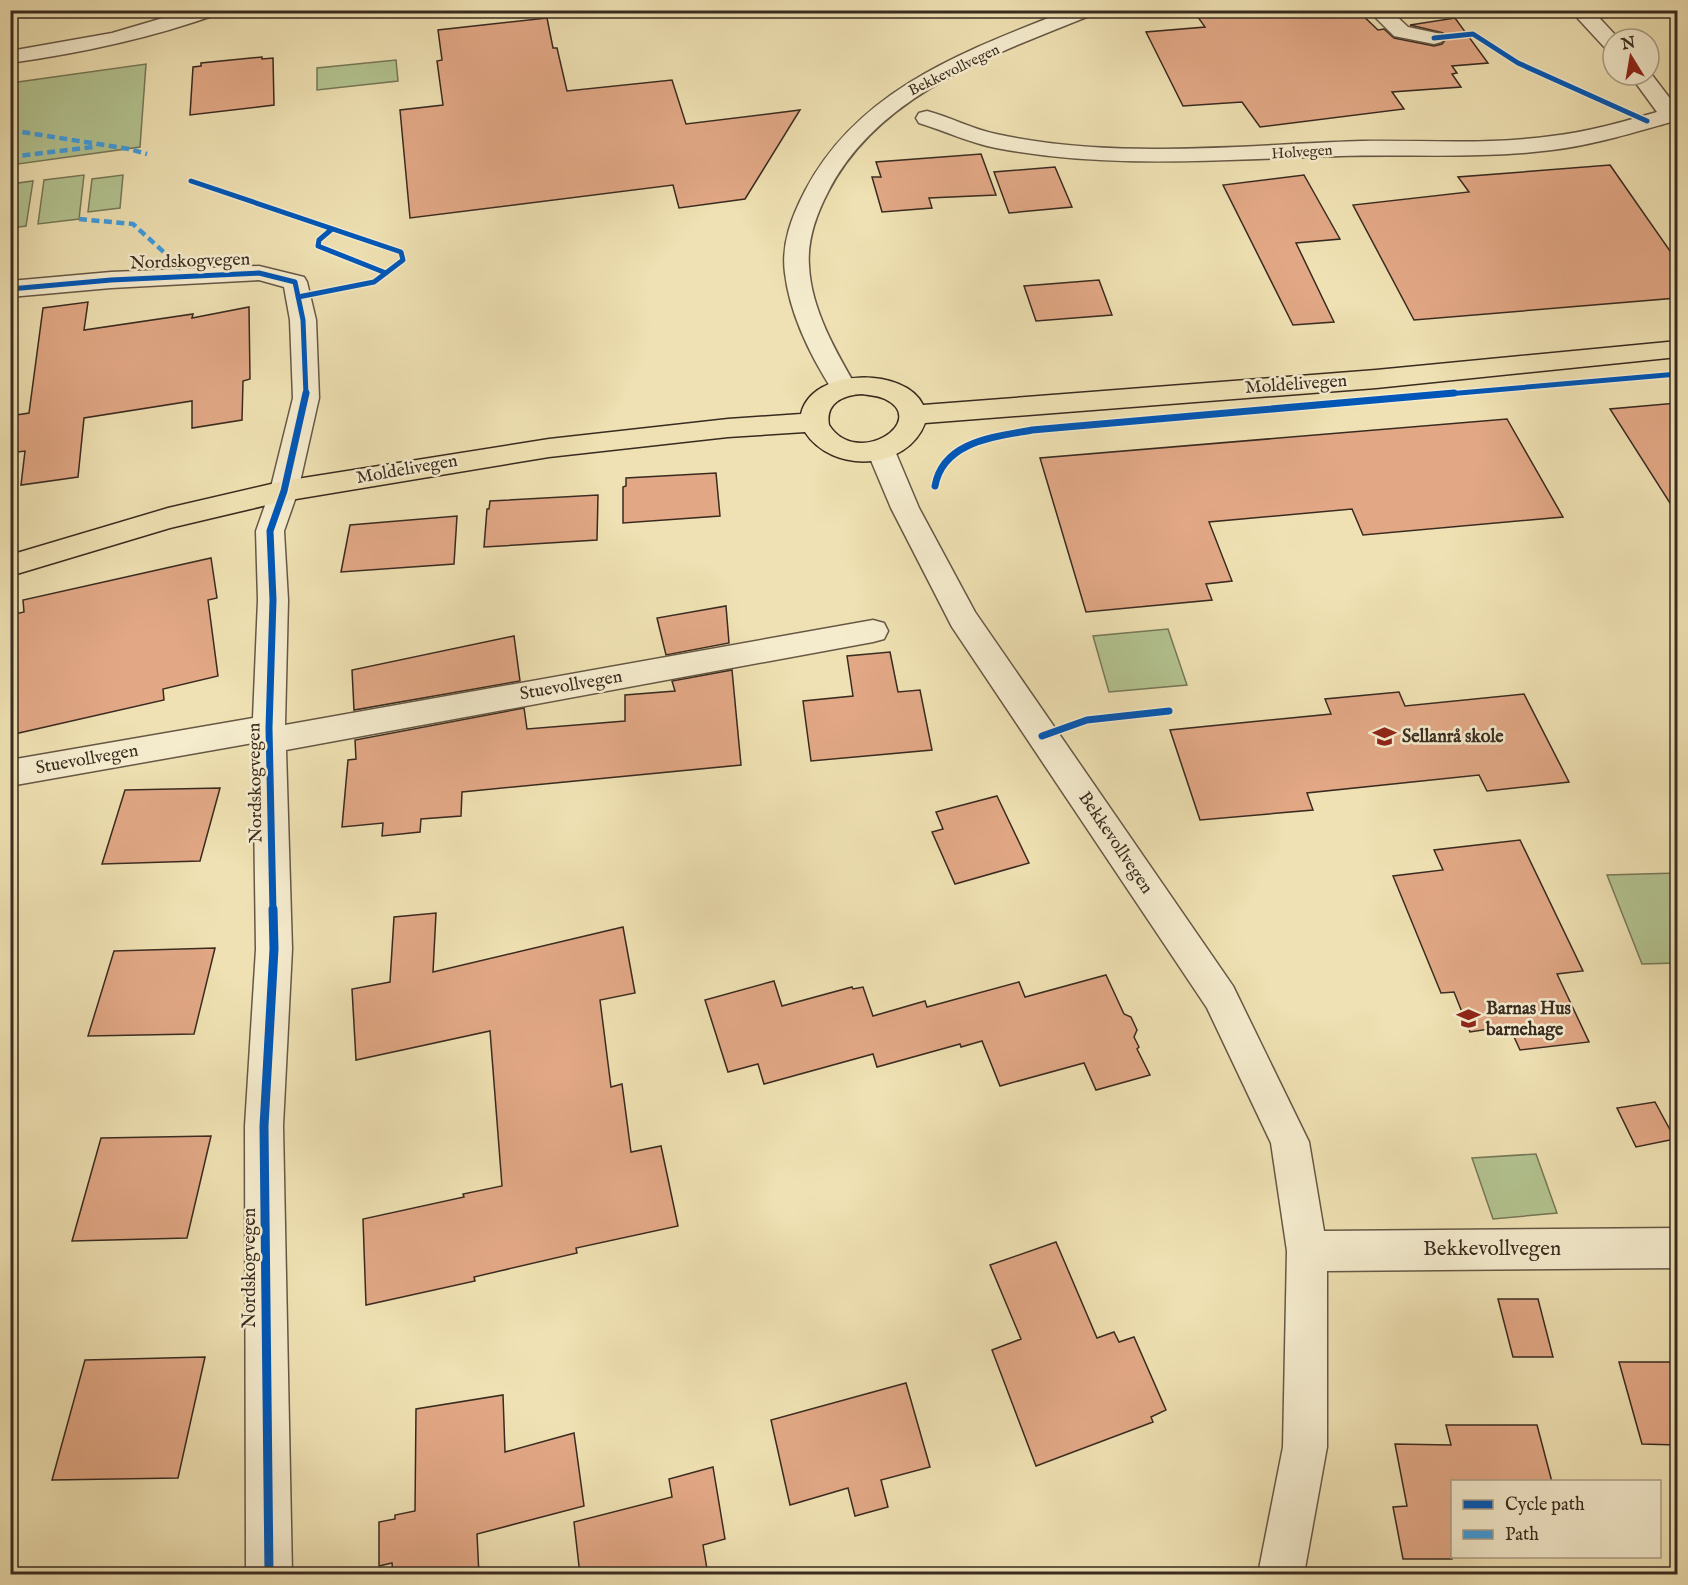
<svg xmlns="http://www.w3.org/2000/svg" width="1688" height="1585" font-family="'IM FELL English',serif">
<rect width="100%" height="100%" fill="#efe1b3"/>
<filter id="stains"><feTurbulence type="fractalNoise" baseFrequency=".00333" numOctaves="4"/><feColorMatrix values="0 0 0 0 .2 0 0 0 0 .09 0 0 0 0 .02 0 0 0 .5 -.17"/></filter>
<radialGradient id="worn" r=".72"><stop offset=".6" stop-color="#630" stop-opacity="0"/><stop offset="1" stop-color="#630" stop-opacity=".3"/></radialGradient>
<path fill="#b3c491" stroke="#767858" stroke-width="1.5" d="M396 60 398 81 317 90V68Z
M146 64 140 147 11 165V83Z
M84 175 79 219 38 224 44 180Z
M123 175 120 208 88 212 92 179Z
M33 181 26 226 11 228V184Z
M1168 629 1187 685 1109 692 1093 636Z
M1677 873V963L1642 964 1607 875Z
M1536 1154 1557 1213 1493 1219 1472 1158Z"/>
<path fill="#e2a886" stroke="#392b20" stroke-width="1.5" d="M1193 10H1357L1378 30 1384 29 1394 38 1434 46 1442 44 1446 39 1443 33 1410 25 1455 18 1488 63 1452 66 1457 73 1452 74 1461 87 1392 92 1404 109 1260 127 1242 102 1183 106 1146 32 1205 27Z
M547 18 553 48H557L567 91 672 80 686 124 800 110 745 199 679 208 673 185 410 218 400 110 443 105 437 61 442 60 438 30Z
M262 57V59L273 58 274 105 190 115 193 67 201 66V63Z
M981 154 996 195 929 198 932 208 882 212 872 177H881L876 162Z
M1610 165 1677 261V298L1414 320 1353 205 1469 192 1458 177Z
M1055 167 1072 207 1009 213 994 172Z
M1304 175 1340 239 1296 243 1334 322 1293 325 1223 185Z
M1099 280 1112 315 1036 321 1024 286Z
M88 302 84 330 193 314 192 318 249 307 250 379 243 381 242 420 192 428V401L84 418 78 477 21 485 25 451 10 453V416L29 413 43 308Z
M1677 403V514L1610 409Z
M1507 419 1563 517 1363 535 1352 509 1209 522 1232 581 1206 584 1212 600 1086 612 1040 458Z
M716 473 720 516 623 523V487L626 486V478Z
M598 495 597 540 484 547 487 509H489L490 501Z
M457 516 454 564 341 572 350 525Z
M211 558 217 598 208 600 218 676 163 689 164 700 10 735V615L24 612 23 600Z
M726 606 729 643 666 655 657 618Z
M514 636 520 681 354 710 352 670Z
M890 652 898 692 920 690 932 750 811 761 803 701 853 696 847 656Z
M732 670 741 765 462 792 461 816 421 819 420 832 382 836 383 823 342 827 348 760 356 759 355 740 524 708 527 729 625 721V695L675 691 672 681Z
M1399 692 1405 706 1524 694 1569 782 1487 791 1479 775 1307 793 1313 810 1200 820 1170 730 1331 714 1325 699Z
M220 788 200 861 102 864 125 790Z
M997 796 1029 863 955 884 932 832 943 829 936 812Z
M1520 840 1583 971 1557 974 1589 1042 1520 1050 1509 1026 1470 1032 1454 992 1441 993 1393 876 1443 870 1434 850Z
M436 913 433 972 623 927 635 993 600 1000 611 1087 622 1084 631 1152 661 1146 678 1226 576 1248 577 1253 474 1277 475 1281 366 1305 363 1219 464 1197 463 1194 502 1186 490 1031 356 1060 352 989 390 982 394 917Z
M215 948 194 1034 88 1036 114 951Z
M1106 975 1124 1014 1131 1017 1137 1030 1134 1037 1139 1047 1137 1049 1150 1075 1096 1090 1084 1063 1000 1086 982 1041 961 1047 960 1044 877 1067 873 1054 764 1084 758 1064 728 1072 705 1000 774 981 782 1006 852 987 853 989 863 987 873 1016 925 1001 927 1007 1019 982 1025 997Z
M1655 1102 1675 1139 1636 1147 1617 1108Z
M211 1136 187 1238 72 1241 101 1138Z
M1056 1242 1097 1338 1114 1332 1119 1342 1134 1337 1166 1410 1151 1417 1153 1422 1036 1466 992 1350 1021 1339 990 1265Z
M1498 1299H1538L1553 1357H1513Z
M205 1357 178 1478 52 1480 85 1360Z
M1619 1362H1677V1445L1642 1444Z
M906 1383 930 1467 881 1480 888 1507 855 1516 848 1488 790 1505 771 1420Z
M503 1395 505 1452 574 1433 584 1506 477 1534 479 1575H393L392 1563 379 1566V1522L395 1519V1515L415 1511 416 1409Z
M1446 1425H1537L1552 1482H1452V1559H1403L1393 1507 1407 1506 1395 1444 1451 1445Z
M713 1467 725 1539 703 1545 708 1575H580L574 1522 672 1497 669 1479Z"/>
<g fill="none" stroke-linecap="round" stroke-linejoin="round">
<defs>
<path id="minor" d="M190 10H221L218 14C151 38 81 53 10 63V51L112 33Z
M1068 10H1097L1094 14C996 54 879 92 828 192 816 215 807 240 809 266 811 309 836 352 857 388L853 394 844 397 835 394C812 359 790 315 785 273 781 244 792 216 805 191 859 88 966 51 1068 10Z
M1368 10H1390L1408 27 1441 34 1444 38 1441 42 1434 44 1394 36Z
M1570 10H1592L1619 39H1613V51L1606 49Z
M1649 71 1678 109V124L1671 122C1632 133 1593 145 1552 150 1482 159 1410 154 1340 156 1225 159 1110 170 996 148 970 143 945 131 919 123L916 118 919 113 927 111C950 117 972 129 996 134 1116 160 1240 145 1362 141 1425 140 1488 145 1552 136 1588 132 1622 122 1657 112L1630 75H1649Z
M259 266 304 277 307 282 316 320 319 398 298 491 284 531 288 600 285 725 873 620 884 623 888 631 884 639 873 642 286 750 292 949 283 1126 292 1574H246L245 1126 256 949 253 743 10 786V760L253 718 258 600 256 531 270 491 293 398 290 320 284 287 259 280 111 288 10 297V281L111 272Z
M881 442 891 444 895 451 919 508 975 612 1233 986 1309 1142 1324 1231 1678 1228V1268L1327 1271V1447L1304 1574H1258L1283 1447 1287 1251 1271 1143 1207 1008 952 627 891 508 867 451 871 444Z"/>
<path id="major" d="M1678 341V357L1376 388 925 423C907 471 832 474 805 432L728 437 549 457 284 501 170 528 10 576V555L168 508 284 481 549 439 728 419 801 414C812 367 905 367 923 405L1376 370ZM862 394C869 395 879 396 885 399 930 421 857 469 829 425 825 403 843 395 862 394Z"/>
</defs>
<use href="#minor" stroke="#665845" stroke-width="3"/>
<use href="#major" stroke="#392b20" stroke-width="3"/>
<use href="#minor" fill="#f5ecce" fill-rule="evenodd"/>
<use href="#major" fill="#efe1b3" fill-rule="evenodd"/>
<path stroke="#3e9ce0" stroke-width="4.5" stroke-dasharray="8 4.5" stroke-linecap="butt" d="M10 130 129 149 147 154
M10 157 93 147
M79 219 133 224 179 266 176 277"/>
<defs>
<path id="cycleway-far2" d="M1434 38 1473 34 1518 63 1647 121
M191 181 401 252 403 260 374 282 298 297
M332 229 319 240 318 246 386 273
M10 289 111 280 259 273 295 282 303 320 306 395
M1436 395 1678 374"/>
<path id="cycleway-far1" d="M935 486C943 441 995 437 1032 430L1454 393
M1042 736 1087 720 1169 711
M273 911 269 728 273 600 270 531 284 491 306 393"/>
<path id="cycleway" d="M269 1574 264 1126 274 949 273 909"/>
</defs>
<use href="#cycleway-far2" stroke="#f5ecce" stroke-width="8"/>
<use href="#cycleway-far1" stroke="#f5ecce" stroke-width="10"/>
<use href="#cycleway" stroke="#f5ecce" stroke-width="13"/>
<use href="#cycleway-far2" stroke="#0057b8" stroke-width="5"/>
<use href="#cycleway-far1" stroke="#0057b8" stroke-width="7"/>
<use href="#cycleway" stroke="#0057b8" stroke-width="9"/>
</g>
<defs>
<symbol id="school-bare" viewBox="-9 -9 18 18"><path d="M0-5L7-2L0 1L-7-2ZM-4 1L0 2.5L4 1V4Q0 6-4 4Z" fill="#8f2418" stroke="#f5ecce" stroke-width="2.5" paint-order="stroke"/></symbol>
</defs>
<g fill-rule="evenodd">
<use href="#school-bare" x="1368" y="720" width="33" height="33"/>
<use href="#school-bare" x="1452" y="1002" width="33" height="33"/>
</g>
<g text-anchor="middle" dominant-baseline="central" stroke-width="5" stroke-linejoin="round" paint-order="stroke">
<g font-size="15" fill="#392b20" stroke="#f5ecce">
<text transform="translate(954 70) rotate(-26)">Bekkevollvegen</text>
<text transform="translate(1302 152) rotate(-4)">Holvegen</text>
</g>
<g font-size="18" fill="#392b20" stroke="#f5ecce">
<text transform="translate(190 262) rotate(-2)">Nordskogvegen</text>
<text transform="translate(1296 385) rotate(-4)">Moldelivegen</text>
<text transform="translate(407 470) rotate(-10)">Moldelivegen</text>
<text transform="translate(571 686) rotate(-10)">Stuevollvegen</text>
<text transform="translate(87 760) rotate(-10)">Stuevollvegen</text>
<text transform="translate(256 783) rotate(-91)">Nordskogvegen</text>
<text transform="translate(1115 843) rotate(56)">Bekkevollvegen</text>
<text transform="translate(250 1268) rotate(-90)">Nordskogvegen</text>
</g>
<g font-size="18" font-weight="bold" fill="#392b20" stroke="#f5ecce" text-anchor="start">
<text x="1402" y="737">Sellanrå skole</text>
<text x="1486" y="1009">Barnas Hus<tspan x="1486" dy="21">barnehage</tspan></text>
</g>
<g font-size="21" fill="#392b20" stroke="#f5ecce">
<text x="1492" y="1249">Bekkevollvegen</text>
</g>
</g>
<rect width="1688" height="1585" fill="none" stroke="#efe1b3" stroke-width="36"/>
<rect x="12" y="12" width="1664" height="1561" fill="none" stroke="#392b20" stroke-width="3"/>
<rect x="18" y="18" width="1652" height="1549" fill="none" stroke="#392b20" stroke-width="1.5"/>
<rect x="1451" y="1480" width="210" height="78" fill="#f5ecce" stroke="#aa9f88" stroke-width="1.5"/>
<rect x="1463" y="1500" width="30" height="9" fill="#0057b8" stroke="#aa9f88" stroke-width="1.5"/>
<text x="1505" y="1510" font-size="18" fill="#392b20">Cycle path</text>
<rect x="1463" y="1530" width="30" height="9" fill="#3e9ce0" stroke="#aa9f88" stroke-width="1.5"/>
<text x="1505" y="1540" font-size="18" fill="#392b20">Path</text>
<g transform="translate(1631 57) rotate(349)"><circle r="28" fill="#f5ecce" stroke="#aa9f88" stroke-width="1.5"/>
<path d="M0-4.5L10 22L0 15L-10 22Z" fill="#8f2418"/>
<text y="-9" font-size="16" font-weight="bold" text-anchor="middle" fill="#392b20">N</text>
</g>
<rect width="100%" height="100%" filter="url(#stains)"/>
<rect width="100%" height="100%" fill="url(#worn)"/>
</svg>
